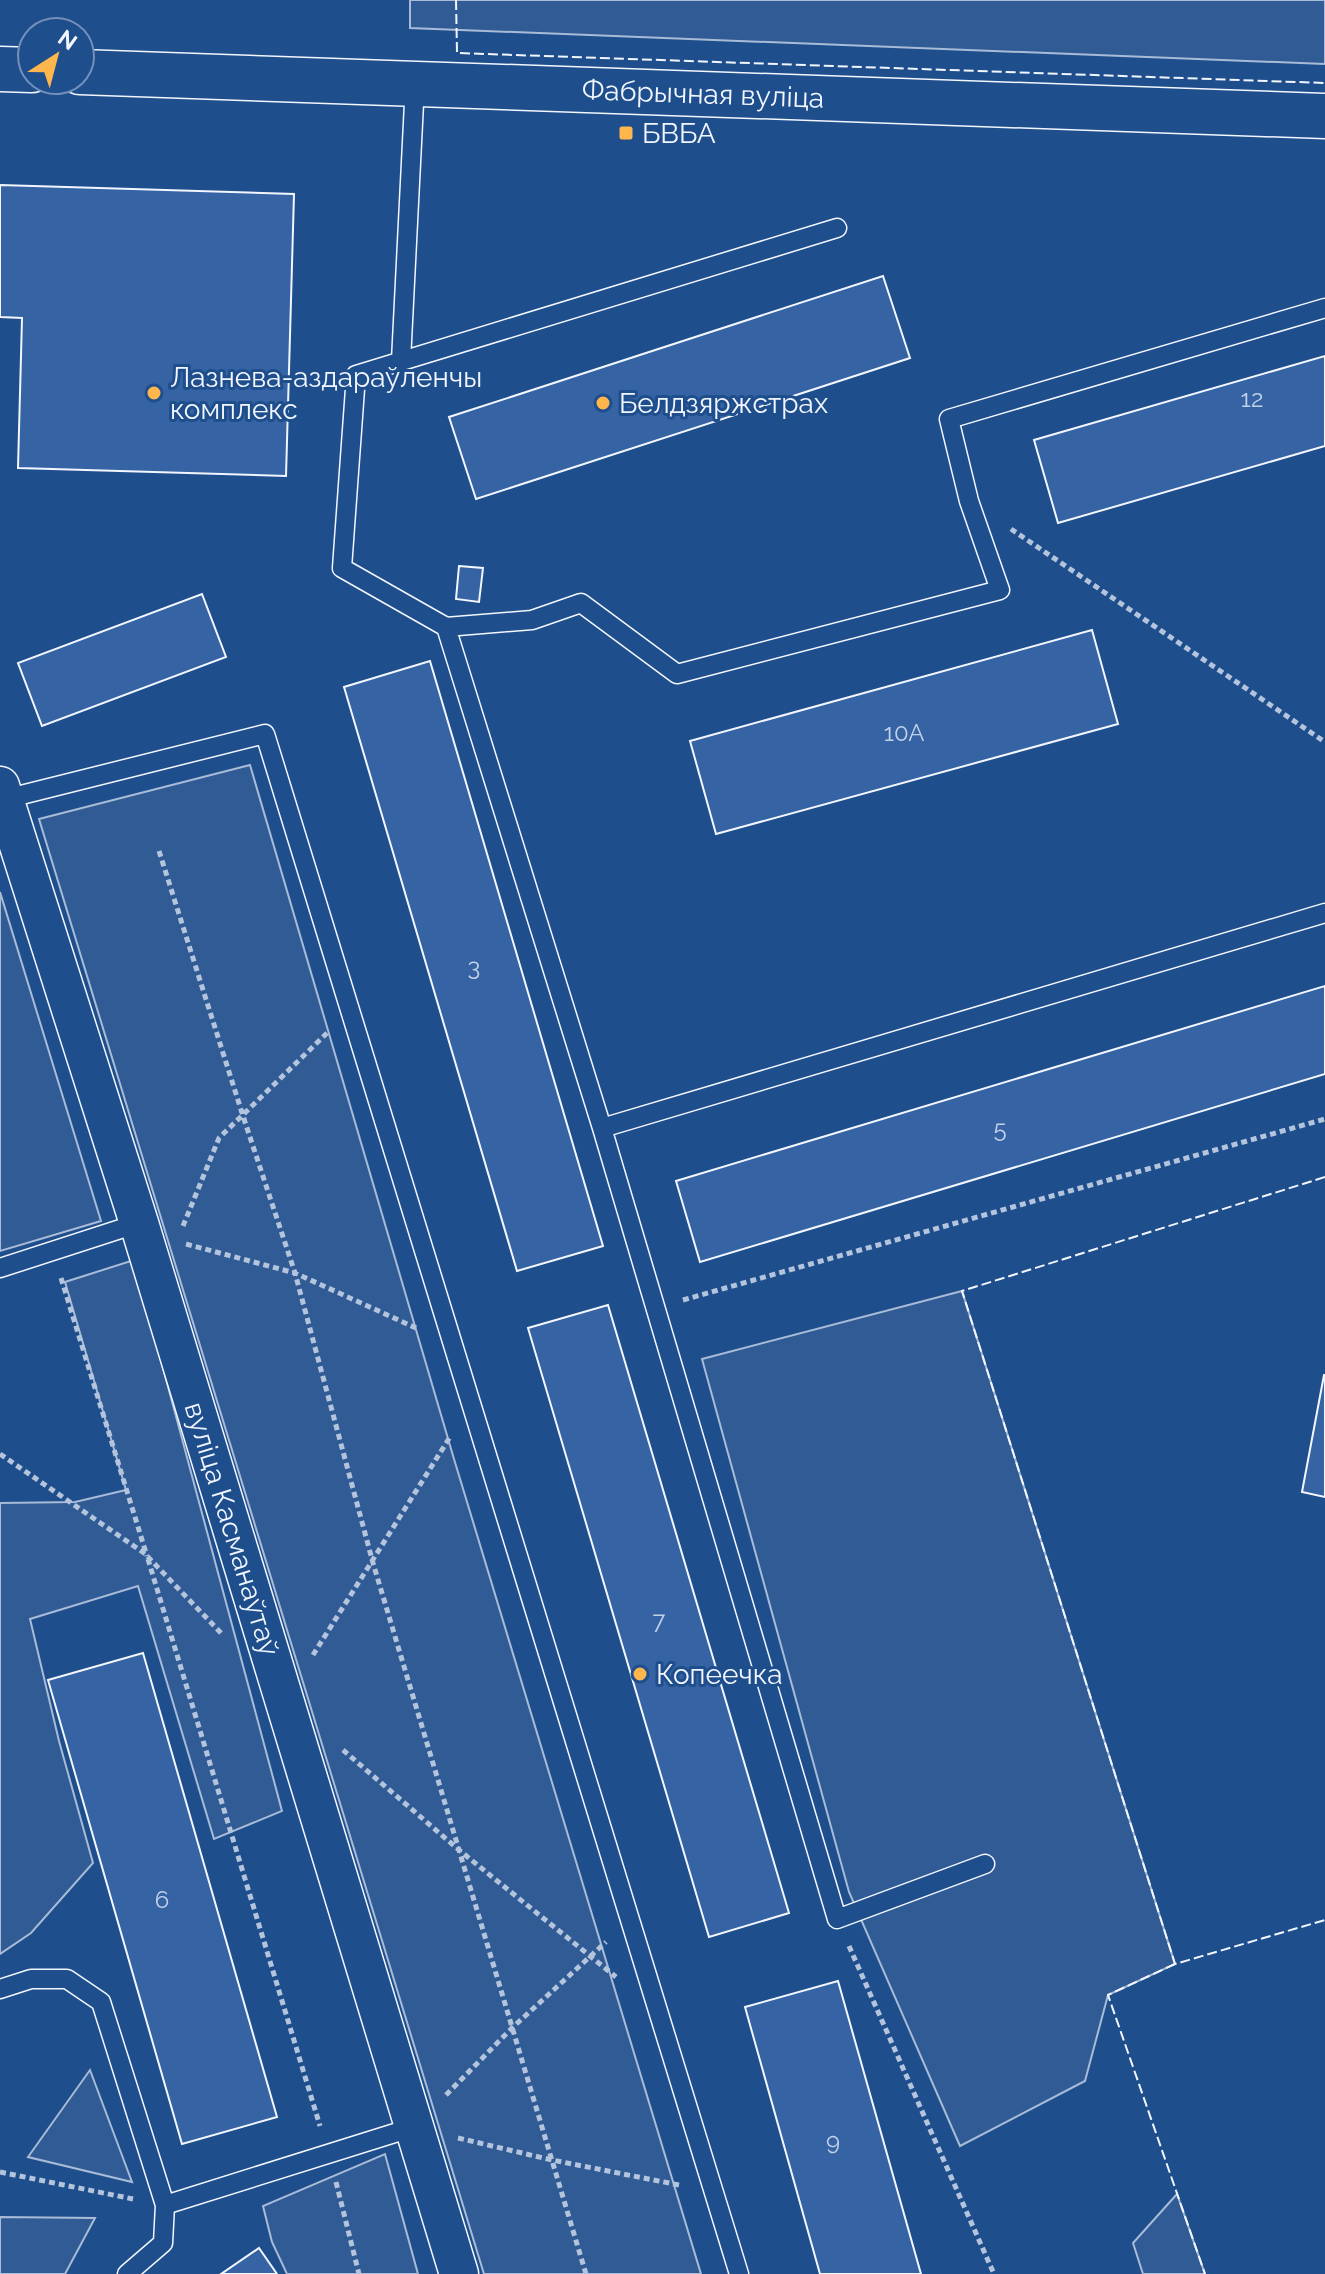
<svg xmlns="http://www.w3.org/2000/svg" width="1325" height="2274" font-family="Raleway,sans-serif">
<rect width="100%" height="100%" fill="#1f4e8c"/>
<path fill="#305b95" stroke="#a8bbd7" stroke-width="2" d="M410 0H1325V64L410 28Z
M250 765 454 1459 701 2274H484L39 819Z
M0 892 101 1221 0 1251Z
M134 1260 282 1811 214 1839 138 1586 30 1619 59 1741 93 1863 31 1933 0 1954V1503L75 1502 126 1490 65 1282Z
M962 1291 1175 1964 1108 1995 1085 2081 960 2146 849 1892 702 1359Z
M90 2070 132 2182 28 2157Z
M385 2154 418 2274H287L272 2242 263 2206Z
M1177 2194 1205 2274H1143L1133 2243Z
M0 2217 95 2218 65 2274H0Z"/>
<path fill="#3563a3" stroke="#f2f6ff" stroke-width="2" d="M0 185 294 194 286 476 18 468 22 318 0 317Z
M883 276 910 358 476 499 449 417Z
M1325 356V446L1058 523 1034 440Z
M459 566 483 568 479 602 456 599Z
M202 594 226 657 42 726 18 663Z
M1092 630 1118 724 716 834 690 741Z
M430 661 603 1246 517 1271 344 687Z
M1325 986V1074L700 1262 676 1181Z
M608 1305 789 1913 709 1937 528 1328Z
M1324 1375H1325V1497L1302 1492Z
M143 1653 277 2117 182 2144 48 1680Z
M838 1981 921 2274H820L745 2007Z
M259 2248 277 2274H221Z"/>
<g fill="none" stroke-linecap="round" stroke-linejoin="round">
<defs>
<path id="service" d="M401 361 415 83
M446 627 342 568 356 375 837 228
M5 799 265 734 739 2274
M602 1128 1325 913
M0 1268 139 1223
M985 1864 837 1919 602 1128 446 627 532 620 581 603 677 674 1000 590 969 501 949 419 1325 308
M0 1989 31 1979H67L101 2002 165 2205 163 2243 127 2274
M165 2205 414 2127"/>
<path id="minor" d="M0 786 139 1223 459 2274"/>
<path id="secondary" d="M0 69 32 70
M80 72 1325 116"/>
</defs>
<use href="#service" stroke="#f2f6ff" stroke-width="21"/>
<use href="#minor" stroke="#f2f6ff" stroke-width="41"/>
<use href="#secondary" stroke="#f2f6ff" stroke-width="47"/>
<path stroke="#b3c4dc" stroke-width="5" stroke-dasharray="6 4" stroke-linecap="butt" d="M1011 529 1325 742
M159 851 243 1116 295 1273 373 1563 586 2274
M183 1226 219 1138 327 1033
M186 1244 295 1273 416 1328
M61 1278 147 1556
M683 1300 1325 1119
M0 1454 147 1555
M221 1633 147 1556 320 2126
M313 1655 450 1437
M343 1750 459 1850 616 1977
M849 1946 994 2274
M446 2095 512 2028 606 1942
M458 2138 552 2160 679 2185
M0 2172 133 2199
M336 2182 359 2274"/>
<use href="#service" stroke="#1f4e8c" stroke-width="18"/>
<use href="#minor" stroke="#1f4e8c" stroke-width="38"/>
<use href="#secondary" stroke="#1f4e8c" stroke-width="44"/>
<path stroke="#f2f6ff" stroke-width="2" stroke-dasharray="10 4" stroke-linecap="butt" d="M456 0 457 53 1325 83
M1325 1177 962 1291 1175 1964 1325 1920
M1175 1964 1108 1995 1205 2274"/>
</g>
<g fill="#ffb74d" stroke="#1f4e8c" stroke-width="3">
<rect x="618" y="125" width="16" height="16" rx="4"/>
<circle cx="154" cy="393" r="8"/>
<circle cx="603" cy="403" r="8"/>
<circle cx="640" cy="1674" r="8"/>
</g>
<g text-anchor="middle" dominant-baseline="central" stroke-width="6" stroke-linejoin="round" paint-order="stroke">
<g font-size="24" fill="#c3d1e8">
<text x="1252" y="398">12</text>
<text x="904" y="732">10А</text>
<text x="474" y="966">3</text>
<text x="1000" y="1128">5</text>
<text x="659" y="1620">7</text>
<text x="162" y="1899">6</text>
<text x="833" y="2141">9</text>
</g>
<g font-size="28" fill="#f2f6ff" stroke="#1f4e8c">
<text transform="translate(703 94) rotate(2)">Фабрычная вуліца</text>
<text transform="translate(232 1529) rotate(73)">вуліца Касманаўтаў</text>
</g>
<g font-size="28" fill="#f2f6ff" stroke="#1f4e8c" text-anchor="start">
<text x="642" y="133">БВБА</text>
<text x="170" y="377">Лазнева-аздараўленчы<tspan x="170" dy="32">комплекс</tspan></text>
<text x="619" y="403">Белдзяржстрах</text>
<text x="656" y="1674">Копеечка</text>
</g>
</g>
<g transform="translate(56 56) rotate(36)"><circle r="38" fill="#1f4e8c" stroke="#7391ba" stroke-width="2"/>
<path d="M0-6L14 30L0 20L-14 30Z" fill="#ffb74d"/>
<text y="-12" font-size="22" font-weight="bold" text-anchor="middle" fill="#f2f6ff">N</text>
</g>
</svg>
